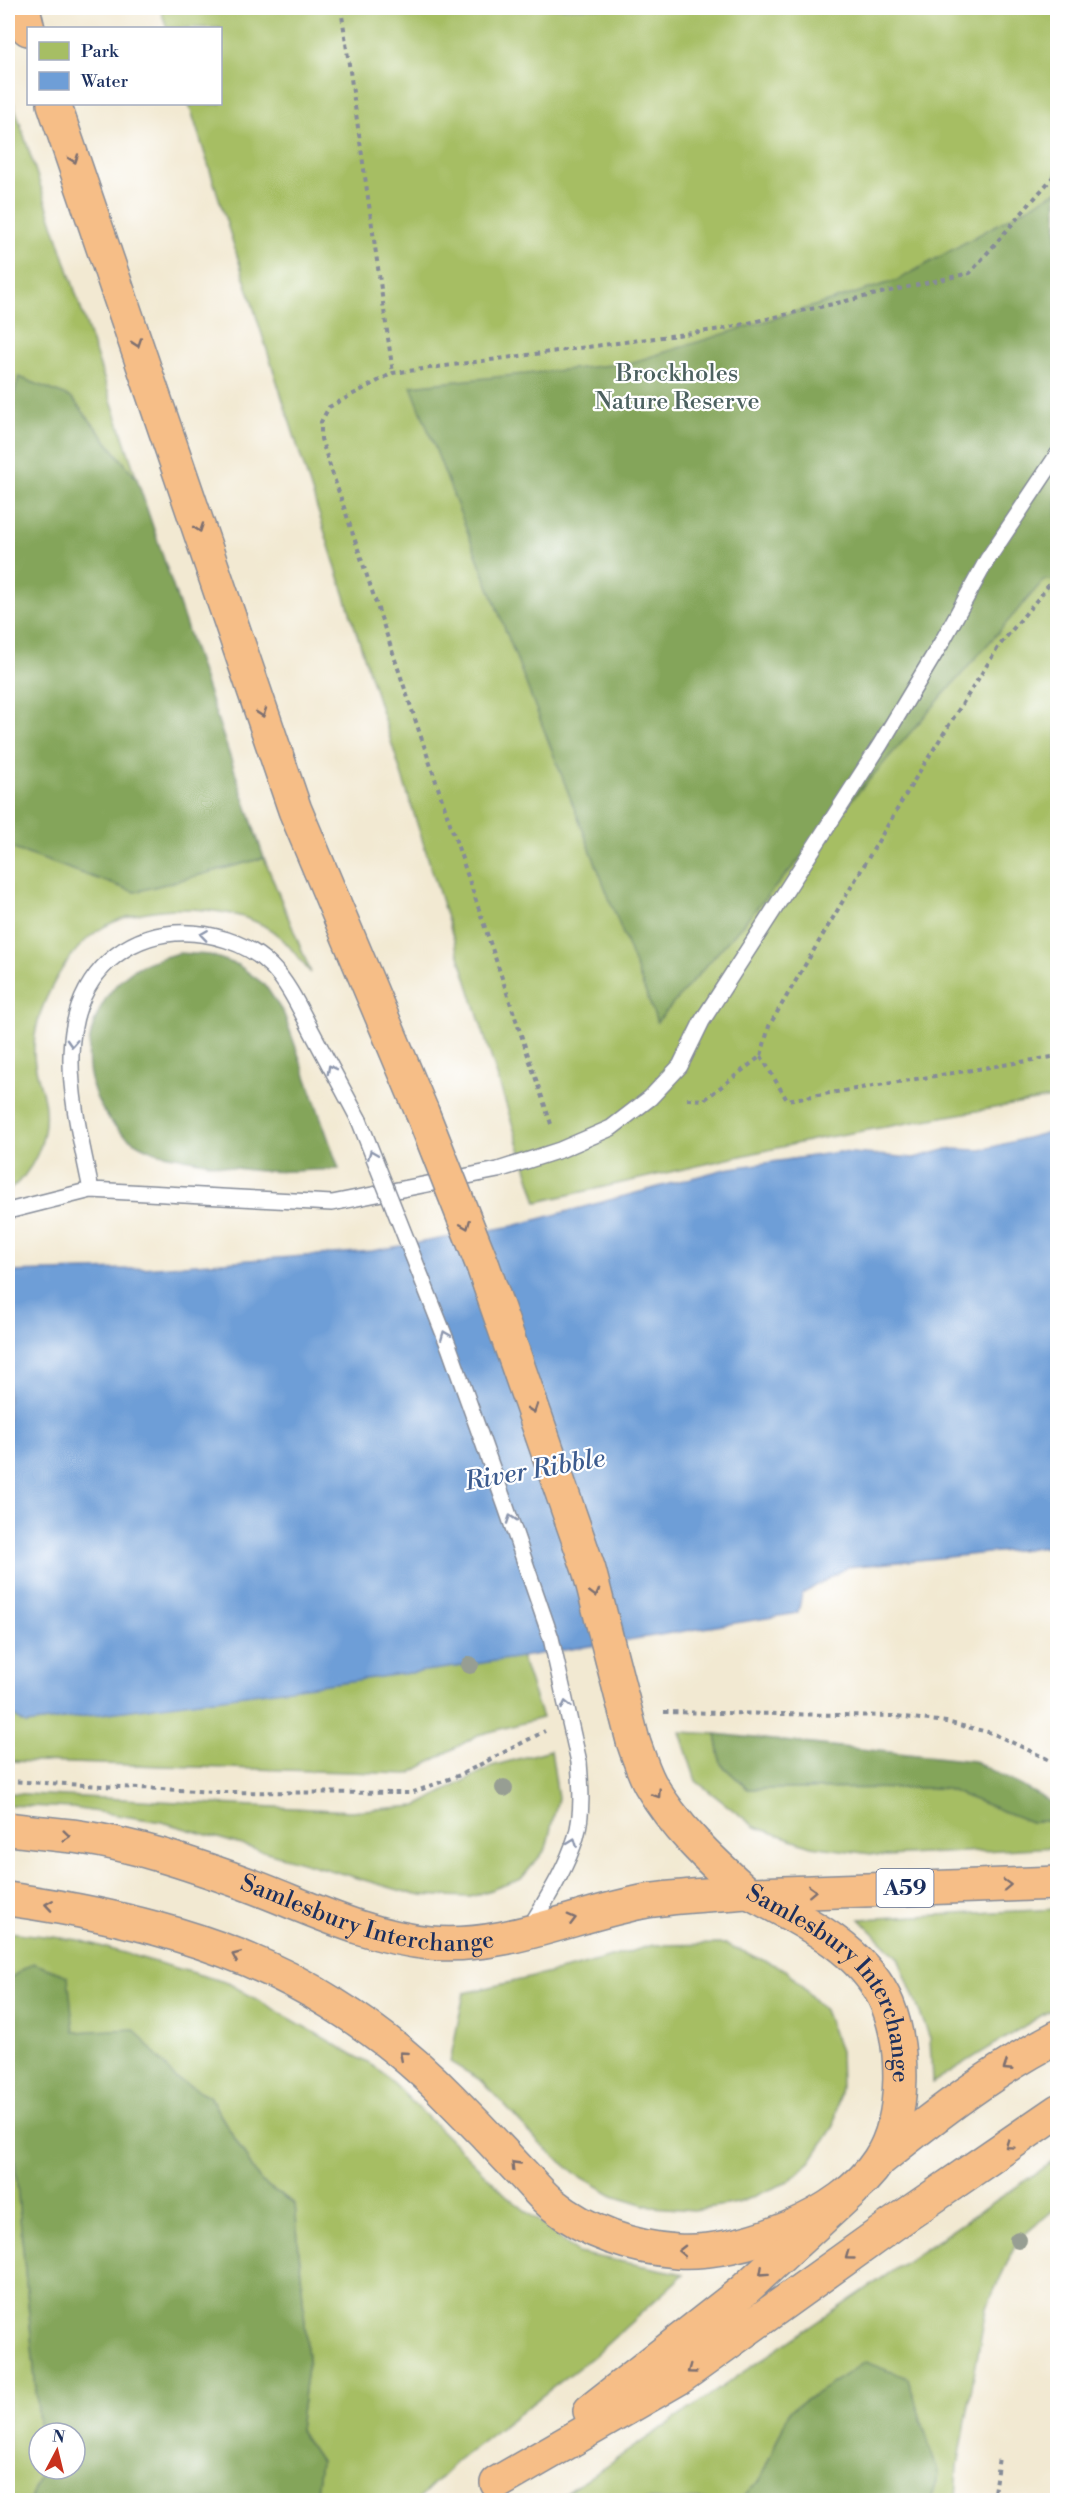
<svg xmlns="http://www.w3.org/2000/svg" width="1065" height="2508" font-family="'Libre Bodoni',serif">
<rect width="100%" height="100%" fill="#fff"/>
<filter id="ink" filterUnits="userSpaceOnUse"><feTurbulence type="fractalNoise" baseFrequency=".0167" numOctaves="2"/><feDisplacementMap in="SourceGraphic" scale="12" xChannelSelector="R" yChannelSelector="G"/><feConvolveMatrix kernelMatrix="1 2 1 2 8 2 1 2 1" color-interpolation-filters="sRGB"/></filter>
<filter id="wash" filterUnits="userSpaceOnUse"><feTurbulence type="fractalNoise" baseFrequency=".008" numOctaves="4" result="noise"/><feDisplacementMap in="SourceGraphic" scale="24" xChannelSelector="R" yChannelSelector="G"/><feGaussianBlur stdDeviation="1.35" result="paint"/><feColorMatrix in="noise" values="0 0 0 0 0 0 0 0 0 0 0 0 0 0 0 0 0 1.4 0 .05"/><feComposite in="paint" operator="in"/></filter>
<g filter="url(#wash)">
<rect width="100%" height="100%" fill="#f2e9d2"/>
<path fill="#a6be64" stroke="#607661" stroke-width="1.5" d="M160 8H1057V1097L817 1139 537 1202 189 104H220V28H167Z
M8 83 10 93 137 479 72 398 19 377 8 416Z
M8 847 135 892 264 858 311 973C301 962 292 948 281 938 254 913 209 908 174 909 148 910 117 917 96 932 63 956 32 1013 34 1054 34 1073 44 1090 45 1108 48 1140 33 1173 8 1191Z
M521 1656 542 1718 478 1735 409 1774 8 1761V1712L26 1724Z
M680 1732 716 1734 721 1764 748 1789 944 1788 1031 1822 1057 1820V1847L886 1856 812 1846 755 1827 696 1781Z
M551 1750 558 1798 546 1849 521 1879 471 1897 416 1895 162 1822 72 1808 8 1805V1793L350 1811 417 1806 492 1766Z
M1057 1909V2006L932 2083 930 2038 898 1958 860 1919Z
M8 1932 79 1940 228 1983 380 2070 506 2195 578 2253 684 2274 594 2356 457 2461 417 2500H294L316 2491 320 2461 299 2430 308 2359 295 2204 261 2182 209 2096 176 2079 134 2030 74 2032 10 1978 8 2070Z
M726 1944 786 1970 824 2010 840 2051 841 2087 834 2126 811 2161 788 2182 738 2203 694 2210 652 2207 613 2195 576 2174 539 2143 482 2081 450 2062 464 1993 576 1967 653 1945Z
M8 2087 40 2433 39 2469H42L30 2500H8Z
M1057 2159V2207L1018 2240 986 2308 958 2466 956 2500H931L939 2475 790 2410 759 2482 738 2500H556Z"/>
<path fill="#84a55a" stroke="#506a5c" stroke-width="1.5" d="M1057 191V581L1044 580 657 1022 411 386 630 363 898 280Z
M19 377 72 398 137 479 264 858 135 892 8 847V693L9 691 8 416Z
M179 953 210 955 238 965 265 985 284 1014 339 1169C308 1170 273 1174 243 1169 225 1167 207 1162 189 1159 178 1156 164 1155 153 1151 78 1123 68 1027 125 976 140 963 160 958 179 953Z
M716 1734 974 1761 1057 1805V1820L1031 1822 944 1788 748 1789 721 1764Z
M33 1963 68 1976 74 2032 134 2029 176 2079 209 2096 261 2182 295 2204 308 2359 299 2430 320 2461 316 2491 294 2500H30L42 2469H75V2433H40L8 2087 10 1978Z
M865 2362 908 2378 939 2475 931 2500H738L759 2482 790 2410Z"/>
<path fill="#6e9ed7" stroke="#44669a" stroke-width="1.5" d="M1057 1130V1546L848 1567 802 1594 798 1613 470 1665 26 1724 8 1712V1272L129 1269 372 1251 513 1226 725 1169 839 1152 914 1158 948 1149 981 1150Z"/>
</g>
<g filter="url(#ink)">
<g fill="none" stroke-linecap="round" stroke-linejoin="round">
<defs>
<path id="service" d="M91 1190C77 1117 46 1019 109 961 128 944 149 935 175 933 208 931 247 942 271 966 288 983 299 1007 310 1028 326 1059 343 1089 359 1120
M8 1211 91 1190 332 1203 498 1170 560 1150 611 1128 650 1098 680 1066 702 1021 880 745 943 640 987 560 1058 454
M529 1929C546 1900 566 1869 576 1837 583 1813 581 1787 579 1762"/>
<g id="trunk">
<path id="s1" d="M8 1829C31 1832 56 1834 80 1837 135 1845 188 1863 241 1882 302 1904 364 1937 430 1943 504 1950 575 1914 647 1901 679 1896 713 1895 746 1892L753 1894C801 1920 858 1946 884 1997 906 2041 906 2119 879 2160 843 2216 741 2255 677 2251 633 2248 586 2232 552 2204 540 2194 530 2181 519 2170 496 2145 473 2121 449 2097 415 2062 375 2030 333 2004 236 1942 120 1915 8 1899"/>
<path d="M753 1894 1058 1883"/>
<path d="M882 2158C937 2114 994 2070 1058 2037"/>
</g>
<path id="motorway" d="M23 8 28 29
M54 104 295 810 422 1112
M633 1741C638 1755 643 1771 650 1784 675 1827 710 1860 746 1892
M590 2411 743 2291 853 2190
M497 2483 679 2378 892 2225 1058 2111"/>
</defs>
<use href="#service" stroke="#868c98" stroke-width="18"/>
<use href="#trunk" stroke="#868c98" stroke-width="36"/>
<use href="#motorway" stroke="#868c98" stroke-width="36"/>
<path stroke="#868c98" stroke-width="4" stroke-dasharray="4.5 4.5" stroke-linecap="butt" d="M341 8 393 373
M761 1056 787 1100 1058 1056
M687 1099 704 1100 761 1056 769 1026 918 774 999 646 1058 574
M551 1124 321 439V422L329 407 393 373 722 329 970 273 1052 178 1058 169
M664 1712 896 1716 946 1722 992 1733 1058 1764
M8 1781 216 1792 411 1793 460 1775 545 1731
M993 2500 999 2457"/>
<use href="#service" stroke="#fff" stroke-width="15"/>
<use href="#trunk" stroke="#f6be87" stroke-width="33"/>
<use href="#motorway" stroke="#f6be87" stroke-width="33"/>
<defs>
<path id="service-bridge" d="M359 1120 449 1347 506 1507 551 1638 579 1762"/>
<path id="motorway-bridge" d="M422 1112 483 1266 589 1570 633 1741"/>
</defs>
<use href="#service-bridge" stroke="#868c98" stroke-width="18" stroke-linecap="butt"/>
<use href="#motorway-bridge" stroke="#868c98" stroke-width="36" stroke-linecap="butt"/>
<use href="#service-bridge" stroke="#fff" stroke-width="15"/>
<use href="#motorway-bridge" stroke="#f6be87" stroke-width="33"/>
</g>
<g fill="#979e93">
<circle cx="470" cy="1665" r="9"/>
<circle cx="504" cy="1788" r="9"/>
<circle cx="1018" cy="2240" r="9"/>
</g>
<defs><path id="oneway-chevron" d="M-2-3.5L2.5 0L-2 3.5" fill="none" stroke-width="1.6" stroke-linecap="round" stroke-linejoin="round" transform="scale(1.5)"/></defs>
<g stroke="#7e6f70">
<use href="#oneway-chevron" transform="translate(74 159) rotate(71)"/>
<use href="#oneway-chevron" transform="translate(137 343) rotate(71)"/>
<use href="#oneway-chevron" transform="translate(199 528) rotate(71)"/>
<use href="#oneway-chevron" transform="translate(262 713) rotate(71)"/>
<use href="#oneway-chevron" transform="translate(466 1225) rotate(68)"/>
<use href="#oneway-chevron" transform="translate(533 1409) rotate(71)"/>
<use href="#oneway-chevron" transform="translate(595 1593) rotate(75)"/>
<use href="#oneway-chevron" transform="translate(657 1794) rotate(56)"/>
<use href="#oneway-chevron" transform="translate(66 1836) rotate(6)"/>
<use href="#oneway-chevron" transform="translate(1007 1885) rotate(-2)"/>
<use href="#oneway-chevron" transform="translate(812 1891) rotate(-2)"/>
<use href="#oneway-chevron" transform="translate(49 1905) rotate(-171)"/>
<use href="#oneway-chevron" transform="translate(572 1919) rotate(-15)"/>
<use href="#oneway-chevron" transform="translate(236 1956) rotate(-157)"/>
<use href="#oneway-chevron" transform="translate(403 2055) rotate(-139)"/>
<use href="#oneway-chevron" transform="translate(1007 2067) rotate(147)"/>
<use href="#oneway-chevron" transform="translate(1009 2145) rotate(145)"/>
<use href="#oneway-chevron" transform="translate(515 2165) rotate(-134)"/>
<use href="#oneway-chevron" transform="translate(682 2251) rotate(-179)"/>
<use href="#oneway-chevron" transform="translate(849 2256) rotate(144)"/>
<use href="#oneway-chevron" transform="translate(763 2272) rotate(138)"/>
<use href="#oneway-chevron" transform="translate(691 2370) rotate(144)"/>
</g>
<g stroke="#8d97ae">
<use href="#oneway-chevron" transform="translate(204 935) rotate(-172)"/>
<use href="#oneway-chevron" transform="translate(72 1043) rotate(93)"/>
<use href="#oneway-chevron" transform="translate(331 1069) rotate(-118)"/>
<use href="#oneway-chevron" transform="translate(372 1154) rotate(-112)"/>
<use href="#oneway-chevron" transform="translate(445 1335) rotate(-112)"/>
<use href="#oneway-chevron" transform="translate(511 1519) rotate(-109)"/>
<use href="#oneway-chevron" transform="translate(566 1705) rotate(-103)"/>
<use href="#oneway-chevron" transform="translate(573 1842) rotate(-69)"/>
</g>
</g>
<g text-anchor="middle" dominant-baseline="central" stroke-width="4.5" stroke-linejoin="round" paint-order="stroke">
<rect fill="#fff" stroke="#5f6d8e" stroke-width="1.5" x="876.5" y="1869" width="57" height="38" rx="4.5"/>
<g font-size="22" font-weight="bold" fill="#1b2f5e">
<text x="905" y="1888">A59</text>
</g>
<g font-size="24" fill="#4c6160" stroke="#fff">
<text x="677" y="374">Brockholes<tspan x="677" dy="28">Nature Reserve</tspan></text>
</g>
<g font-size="24" fill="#1b2f5e" stroke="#fff">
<text stroke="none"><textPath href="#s1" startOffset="372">Samlesbury Interchange</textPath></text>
<text stroke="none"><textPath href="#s1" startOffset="894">Samlesbury Interchange</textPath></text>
</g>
<g font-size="26" font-style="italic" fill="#3c5b8e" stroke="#fff">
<text transform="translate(535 1470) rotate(-10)">River Ribble</text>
</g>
</g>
<rect width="1065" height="2508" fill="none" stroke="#fff" stroke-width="30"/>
<rect x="27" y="27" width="195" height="78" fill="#ffffff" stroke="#a4acbf" stroke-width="1.5"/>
<rect x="39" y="42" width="30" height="18" fill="#a6be64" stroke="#a4acbf" stroke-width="1.5"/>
<text x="81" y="57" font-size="18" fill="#1b2f5e">Park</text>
<rect x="39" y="72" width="30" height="18" fill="#6e9ed7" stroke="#a4acbf" stroke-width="1.5"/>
<text x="81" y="87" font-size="18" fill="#1b2f5e">Water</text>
<g transform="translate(57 2451) rotate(7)"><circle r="28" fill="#ffffff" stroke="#a4acbf" stroke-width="1.5"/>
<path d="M0-4.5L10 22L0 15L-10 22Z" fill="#c8321e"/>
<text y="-9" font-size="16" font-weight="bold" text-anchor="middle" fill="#1b2f5e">N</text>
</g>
</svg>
